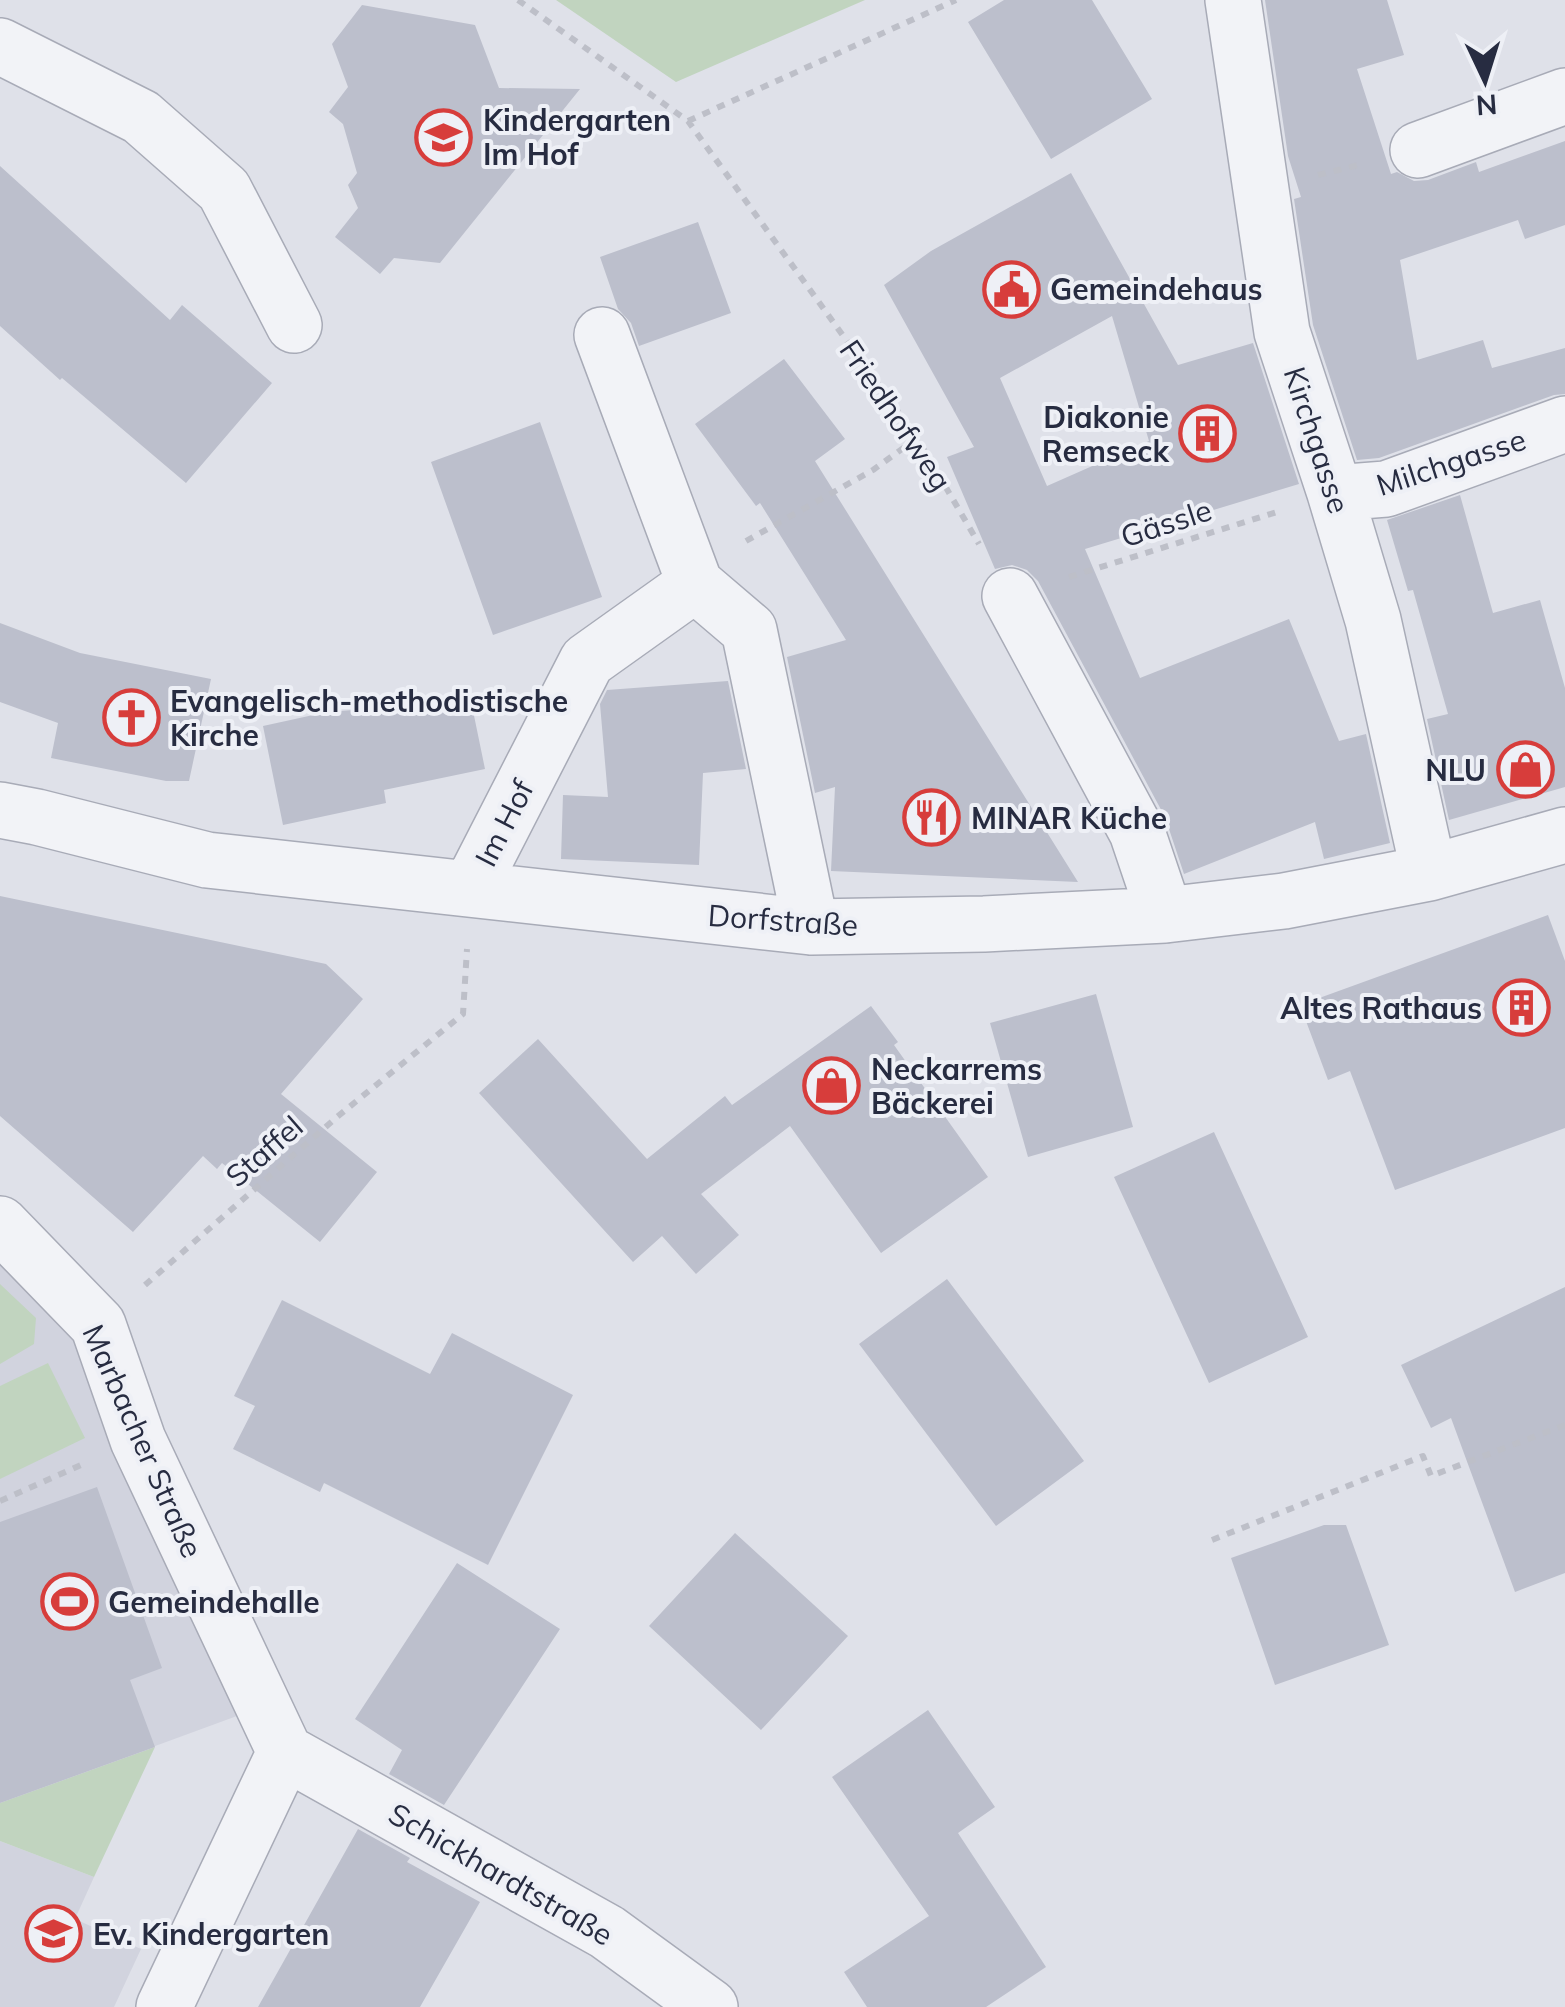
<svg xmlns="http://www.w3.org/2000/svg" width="1565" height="2007" font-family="Mulish,sans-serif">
<rect width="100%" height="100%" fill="#dfe1e9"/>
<path fill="#d1d3de" d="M0 1225 98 1325 264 1706 0 1803Z
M0 1841 94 1877 75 1919 141 1949 114 2007H0Z"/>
<path fill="#c1d4bf" d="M556 0H865L676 82Z
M0 1284 36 1318 34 1344 0 1364Z
M48 1363 85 1438 0 1479V1386Z
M155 1747 94 1877 0 1841V1803Z"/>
<path fill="#bcbfcc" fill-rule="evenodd" d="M1004 0H1092L1152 99 1051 159 968 22Z
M1265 0H1387L1404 55 1357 69 1391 174 1397 172 1414 181 1428 180 1476 162 1479 172 1565 141V225L1525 239 1518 220 1400 260 1417 360 1483 340 1492 368 1565 348V394L1554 395 1379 458 1357 460 1313 325 1294 199 1301 197 1288 156Z
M362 5 475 25 499 88 580 89 440 263 394 258 380 274 335 237 358 208 348 185 357 173 343 124 329 112 348 87 332 44Z
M0 166 170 320 182 305 272 383 186 483 62 378 60 380 0 326Z
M1071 173 1178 365 1253 343 1299 484 1085 549 1140 678 1289 619 1339 741 1366 734 1390 843 1324 859 1315 822 1184 874 1165 817 1038 581 1027 570 1012 565 995 569 947 457 974 447 884 285 931 251ZM1112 316 1149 441 1047 486 1000 378Z
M698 222 731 313 639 346 631 323 618 309 600 257Z
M784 359 845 439 815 461 1078 882 831 871 835 787 815 793 787 657 846 640 760 503 756 506 695 424Z
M540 422 602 597 493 635 431 462Z
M1460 495 1493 613 1540 600 1565 688V787L1449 820 1427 719 1448 714 1413 590 1408 591 1387 520Z
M0 623 80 653 211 679 189 781H166L51 758 58 723 0 702Z
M728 681 746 769 703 773 699 865 561 859 563 795 608 797 600 704 607 690Z
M471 701 485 769 384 790 386 803 283 825 263 726 327 712Z
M0 896 326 964 363 999 281 1094 377 1172 320 1242 222 1163 217 1169 203 1156 133 1232 0 1116Z
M1548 915 1565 961V1128L1395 1190 1350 1071 1328 1080 1300 1005Z
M1096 994 1133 1127 1028 1157 990 1023Z
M871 1006 898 1042 894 1045 988 1177 881 1253 790 1126 701 1194 739 1235 696 1274 662 1236 633 1262 479 1093 538 1039 647 1159 725 1096 732 1105Z
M1214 1132 1308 1337 1209 1383 1114 1177Z
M947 1279 1084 1461 996 1526 859 1344Z
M1565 1287V1573L1515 1592 1451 1418 1431 1428 1401 1365Z
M282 1300 430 1374 452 1333 573 1395 488 1565 324 1483 320 1492 233 1449 255 1406 234 1396Z
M97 1487 162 1668 130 1680 155 1747 0 1803V1522Z
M1324 1525H1346L1389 1645 1275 1685 1231 1558Z
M735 1533 848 1636 761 1730 649 1626Z
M457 1563 560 1629 444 1805 389 1774 402 1750 355 1719Z
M928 1710 995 1807 958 1833 1046 1967 986 2007H867L844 1972 929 1916 832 1777Z
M358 1829 410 1858 407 1862 480 1902 420 2007H258Z"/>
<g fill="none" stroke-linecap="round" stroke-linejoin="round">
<defs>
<path id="minor" d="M1233 0 1282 332 1335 493 1373 620 1429 873
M0 46 141 117 224 190 294 325
M1418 150 1565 96
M602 335 695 584
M1335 493 1386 489 1565 424
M1010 596 1137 832 1165 915
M0 810 37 817 207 860 811 927 984 924 1165 915 1284 901 1429 873 1565 835
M470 889 587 661 695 584 749 630 811 927
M0 1224 98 1325 138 1440 285 1752 164 2007
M285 1752 607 1932 710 2007"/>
</defs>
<use href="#minor" stroke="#a8abb7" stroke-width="58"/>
<path stroke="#bdbfc8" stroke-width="6" stroke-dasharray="8 8" stroke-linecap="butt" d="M518 0 688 121 917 438 979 544
M688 121 956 0
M1318 175 1359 165
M746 541 873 470 917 438
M1069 577 1277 512
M145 1285 337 1117 463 1014 467 949
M0 1501 81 1465
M1212 1540 1423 1456 1431 1476 1565 1425"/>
<use href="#minor" stroke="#f2f3f7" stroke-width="55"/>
</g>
<defs>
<symbol id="school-ring" viewBox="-11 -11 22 22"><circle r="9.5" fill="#eef0f6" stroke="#d73d3b" stroke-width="1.5"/><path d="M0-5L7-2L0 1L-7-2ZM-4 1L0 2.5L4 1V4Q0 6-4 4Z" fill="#d73d3b"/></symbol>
<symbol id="civic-ring" viewBox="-11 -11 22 22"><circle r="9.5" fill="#eef0f6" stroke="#d73d3b" stroke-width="1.5"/><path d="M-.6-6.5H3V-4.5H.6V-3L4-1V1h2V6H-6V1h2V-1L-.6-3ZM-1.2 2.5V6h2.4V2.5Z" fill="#d73d3b"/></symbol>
<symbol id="building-ring" viewBox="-11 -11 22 22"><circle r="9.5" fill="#eef0f6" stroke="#d73d3b" stroke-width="1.5"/><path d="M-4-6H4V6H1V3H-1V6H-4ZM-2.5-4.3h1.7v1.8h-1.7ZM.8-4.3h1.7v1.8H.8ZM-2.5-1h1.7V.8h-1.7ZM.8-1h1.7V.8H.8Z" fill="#d73d3b"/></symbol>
<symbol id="church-ring" viewBox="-11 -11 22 22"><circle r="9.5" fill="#eef0f6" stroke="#d73d3b" stroke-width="1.5"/><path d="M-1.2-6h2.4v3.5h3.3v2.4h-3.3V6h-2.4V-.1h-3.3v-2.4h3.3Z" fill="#d73d3b"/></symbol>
<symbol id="shop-ring" viewBox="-11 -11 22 22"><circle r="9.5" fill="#eef0f6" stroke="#d73d3b" stroke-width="1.5"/><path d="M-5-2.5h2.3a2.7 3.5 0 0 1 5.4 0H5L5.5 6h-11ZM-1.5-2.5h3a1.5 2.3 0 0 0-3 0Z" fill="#d73d3b"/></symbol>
<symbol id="restaurant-ring" viewBox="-11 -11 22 22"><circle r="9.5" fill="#eef0f6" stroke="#d73d3b" stroke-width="1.5"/><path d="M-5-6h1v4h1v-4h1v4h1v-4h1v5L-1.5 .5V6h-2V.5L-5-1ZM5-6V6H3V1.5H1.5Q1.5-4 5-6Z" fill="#d73d3b"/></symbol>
<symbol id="stadium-ring" viewBox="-11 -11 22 22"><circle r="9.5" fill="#eef0f6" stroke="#d73d3b" stroke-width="1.5"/><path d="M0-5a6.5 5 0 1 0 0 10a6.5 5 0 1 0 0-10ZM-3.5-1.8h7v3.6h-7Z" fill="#d73d3b"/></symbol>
</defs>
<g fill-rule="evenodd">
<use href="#school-ring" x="412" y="106" width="63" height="63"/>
<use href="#civic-ring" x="980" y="258" width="63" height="63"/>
<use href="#building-ring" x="1176" y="402" width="63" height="63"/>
<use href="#church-ring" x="100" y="686" width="63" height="63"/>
<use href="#shop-ring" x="1494" y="738" width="63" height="63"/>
<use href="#restaurant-ring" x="900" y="786" width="63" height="63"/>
<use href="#building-ring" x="1490" y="976" width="63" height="63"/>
<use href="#shop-ring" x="800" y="1054" width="63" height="63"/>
<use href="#stadium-ring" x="38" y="1570" width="63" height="63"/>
<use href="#school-ring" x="22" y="1902" width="63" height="63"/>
</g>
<g text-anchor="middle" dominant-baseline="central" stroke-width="8" stroke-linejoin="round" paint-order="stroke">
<g font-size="30" font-weight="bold" fill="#272c41" stroke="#eef0f6" text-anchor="start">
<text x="483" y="120">Kindergarten<tspan x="483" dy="34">Im Hof</tspan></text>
<text x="1050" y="289">Gemeindehaus</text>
<text x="1169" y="417" text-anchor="end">Diakonie<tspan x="1169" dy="34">Remseck</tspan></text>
<text x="170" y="701">Evangelisch-methodistische<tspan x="170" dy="34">Kirche</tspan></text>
<text x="1486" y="770" text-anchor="end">NLU</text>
<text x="971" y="818">MINAR Küche</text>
<text x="1482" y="1008" text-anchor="end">Altes Rathaus</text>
<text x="871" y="1069">Neckarrems<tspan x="871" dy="34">Bäckerei</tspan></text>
<text x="108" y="1602">Gemeindehalle</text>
<text x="93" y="1934">Ev. Kindergarten</text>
</g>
<g font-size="30" fill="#272c41" stroke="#eef0f6">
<text transform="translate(896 415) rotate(56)">Friedhofweg</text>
<text transform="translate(1317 440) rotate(72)">Kirchgasse</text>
<text transform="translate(1451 462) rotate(-18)">Milchgasse</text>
<text transform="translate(1166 523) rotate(-18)">Gässle</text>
<text transform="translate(504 823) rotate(-63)">Im Hof</text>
<text transform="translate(783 920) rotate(4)">Dorfstraße</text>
<text transform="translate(264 1151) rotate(-41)">Staffel</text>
<text transform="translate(143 1441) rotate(66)">Marbacher Straße</text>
<text transform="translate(501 1874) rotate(30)">Schickhardtstraße</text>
</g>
</g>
<g transform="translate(1485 80) rotate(176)" stroke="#eef0f6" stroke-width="8" paint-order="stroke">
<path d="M0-8L18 38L0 25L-18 38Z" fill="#272c41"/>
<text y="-15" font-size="28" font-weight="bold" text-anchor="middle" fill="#272c41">N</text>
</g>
</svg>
